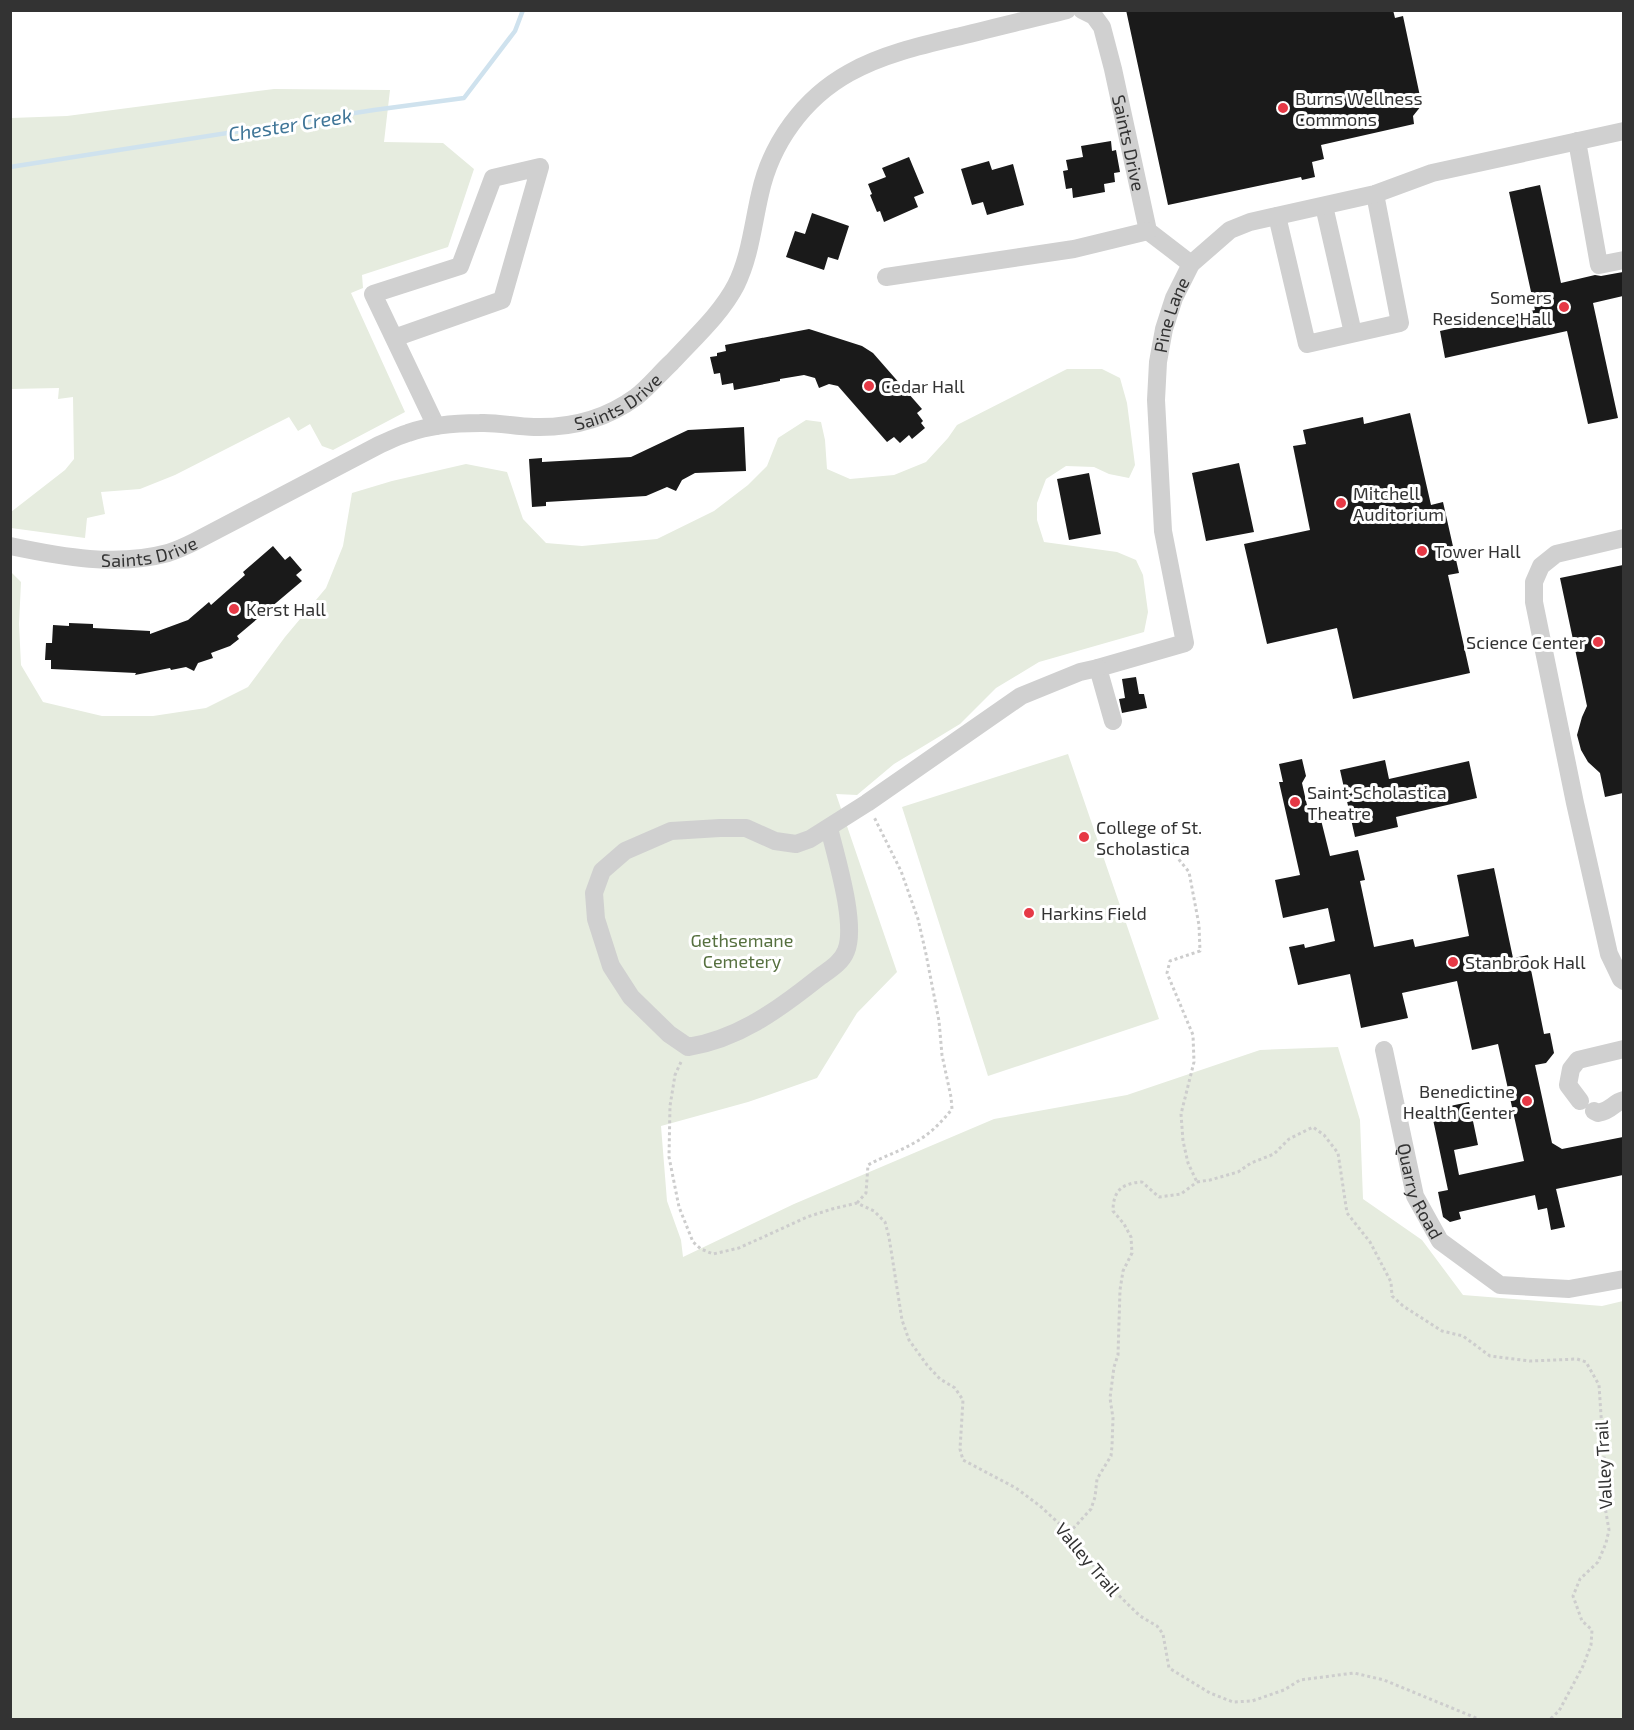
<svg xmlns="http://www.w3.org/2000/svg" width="1634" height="1730" font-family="'Exo 2',sans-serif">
<rect width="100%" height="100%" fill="#fff"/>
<path fill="#e6ecdf" d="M274 89 390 90 384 142 443 143 474 169 448 247 362 275 363 288 351 293 405 412 333 450 322 446 310 424 298 431 289 417 175 475 140 489 101 492 105 514 87 518 85 538 11 528V512L65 470 74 459 73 397 58 399 59 388 11 389V118L67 116Z
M1067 369H1102L1120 378 1127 403 1135 465 1129 478 1109 474 1094 467 1066 466 1046 479 1037 503V520L1044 542 1117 552 1136 560 1143 575 1148 612 1144 632 1039 662 996 688 960 724 894 764 857 795 836 794 897 972 857 1013 817 1078 748 1102 661 1126 667 1201 681 1240 683 1257 794 1204 994 1119 1127 1095 1260 1050 1338 1047 1360 1120 1363 1199 1422 1240 1463 1295 1602 1306 1623 1301V1719H11L10 571 21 582 19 624 21 665 43 702 102 716H153L206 708 248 687 285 637 326 588 343 546 352 493 392 481 466 464 507 472 523 519 546 543 582 546 657 539 714 511 748 485 767 466 778 438 806 420 821 422 825 440 827 469 850 479 894 475 926 462 948 438 957 425Z
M1068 754 1159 1019 988 1076 902 807Z"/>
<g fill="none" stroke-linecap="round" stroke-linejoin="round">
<path stroke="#cfe2ee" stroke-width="4.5" d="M10 167 374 110 464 98 515 31 523 10"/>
</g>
<path fill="#1a1a1a" d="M1126 10H1393L1395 18 1403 16 1421 101V106L1413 116 1414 124 1321 145 1324 159 1312 162 1315 177 1302 180 1301 177 1168 205Z
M1111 141 1112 151 1116 150 1120 172 1114 173 1115 182 1104 184 1105 192 1073 198 1072 188 1066 189 1063 171 1068 170 1066 160 1083 157 1081 146Z
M909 157 924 193 914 197 918 207 884 222 880 211 877 212 870 195 872 194 868 184 886 177 882 168Z
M989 161 992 170 1013 164 1024 205 987 215 983 202 972 205 961 169Z
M1540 185 1561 283 1595 275 1601 276 1623 272V296L1593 303 1618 418 1588 424 1567 331 1445 358 1440 331 1535 310 1509 192Z
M812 213 849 226 838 260 828 257 824 270 786 257 795 231 805 234Z
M809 329 862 346 873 353 922 409 917 413 923 421 921 423 925 428 912 439 909 435 900 443 894 437 887 442 838 386 829 384 819 388 815 378 804 375 780 379V381L734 390 733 383 722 385 720 373 714 374 710 357 717 356V353L726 351 725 345Z
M1410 413 1431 505 1443 502 1459 573 1448 575 1470 673 1353 699 1337 628 1267 644 1244 544 1310 530 1293 446 1306 444 1303 430 1363 417 1364 424Z
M744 427 746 471 695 473 682 480 676 491 667 487 646 496 546 502V506L532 507 529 459 542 458V462L631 457 688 430Z
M1239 463 1254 532 1206 541 1192 473Z
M1089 473 1101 534 1069 540 1057 479Z
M273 546 285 560 290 556 302 570 296 575 302 581 237 636 239 639 230 646 211 653 213 658 198 663 194 671 186 667 171 670 170 668 135 675 136 673 51 669V660H45L46 643H52L53 625 69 626V623L93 624V628L150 631V634L188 620 209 602 211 605 245 575 243 572Z
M1623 565V793L1605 797 1600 773 1588 762 1581 750 1577 735 1582 717 1587 706 1560 578Z
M1136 677 1139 694H1144L1147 708 1122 713 1119 699 1125 698 1122 679Z
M1302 759 1306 776 1302 783 1311 823 1321 820 1330 856 1358 850 1365 880 1360 881 1374 947 1413 939 1415 947 1469 936 1457 875 1494 868 1513 958 1528 955 1544 1034 1550 1033 1554 1053 1546 1063 1535 1065 1552 1143 1562 1149 1623 1137V1175L1556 1189 1565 1227 1551 1230 1547 1208 1538 1210 1535 1195 1459 1212 1461 1219 1450 1222 1443 1217 1438 1192 1448 1190 1431 1110 1469 1102 1478 1145 1454 1150 1459 1175 1524 1161 1498 1044 1472 1050 1457 981 1402 993 1408 1018 1361 1028 1350 974 1298 985 1289 947 1304 944 1305 948 1335 941 1328 908 1283 918 1275 880 1300 875 1279 782H1283L1279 764Z
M1385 760 1389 779 1469 761 1477 798 1396 817 1398 827 1355 837 1340 770Z"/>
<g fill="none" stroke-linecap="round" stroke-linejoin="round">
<path stroke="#cdcdcd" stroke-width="3" stroke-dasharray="3 3" stroke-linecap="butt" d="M1172 843 1176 856 1189 872 1199 925 1200 951 1170 961 1167 973 1193 1035 1194 1062 1181 1114 1183 1141 1188 1163 1197 1182
M681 1062 675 1075 670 1106 669 1157 679 1207 693 1242 701 1249 713 1254 739 1248 807 1217 832 1209 857 1203 874 1211 885 1222 889 1237 902 1320 909 1340 927 1365 940 1379 955 1388 963 1400 960 1449 963 1460 1016 1488 1040 1506 1075 1538 1104 1581 1140 1616 1157 1626 1163 1634 1169 1668 1210 1693 1233 1702 1252 1701 1284 1690 1300 1680 1354 1673 1384 1680 1481 1720
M1197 1182 1210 1180 1238 1172 1251 1163 1274 1154 1289 1139 1313 1127 1324 1135 1338 1153 1347 1213 1370 1242 1391 1282 1392 1296 1403 1306 1442 1331 1463 1336 1490 1356 1530 1361 1577 1359 1586 1362 1599 1385 1602 1430 1606 1444 1603 1465V1495L1609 1530 1606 1543 1598 1562 1580 1579 1573 1596 1582 1621 1592 1630 1591 1645 1583 1666 1559 1711 1549 1720
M857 1203 866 1193 868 1165C882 1157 898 1152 912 1144 928 1136 941 1123 952 1109L951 1097 942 1055 939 1021 926 954 918 919 901 871 874 817
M1069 1533 1091 1509 1095 1497 1097 1479 1111 1456 1112 1446 1113 1418 1110 1398 1114 1367 1118 1355 1120 1290 1123 1271 1132 1253 1131 1237 1124 1224 1113 1211C1113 1192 1121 1183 1142 1182L1159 1197 1181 1194 1197 1182"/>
<g stroke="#d0d0d0" stroke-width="18">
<path id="s1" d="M1082 10 1094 16 1102 27 1113 69 1148 231 1191 264"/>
<path d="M1577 141 1599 265 1624 260"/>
<path d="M1324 206 1353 333"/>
<path d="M1277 216 1307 344 1400 323 1375 194"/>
<path d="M886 277 1074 249 1148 231"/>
<path d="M394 338 502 300 540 167 493 178 460 266 373 294 436 426"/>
<path d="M1624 538 1556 554 1541 566 1534 582V602L1575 803 1609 954 1621 979 1624 981"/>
<path id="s2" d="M10 546C63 557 116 567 168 553 177 550 186 546 194 542L379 445C388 441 398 436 408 433 430 425 456 423 480 423 498 422 516 427 534 427 570 428 606 419 636 397 649 387 660 373 672 362 694 338 721 314 736 285 750 257 753 224 760 194 771 143 804 98 849 73 883 54 923 45 961 36 996 27 1031 19 1067 10"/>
<path id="s3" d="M1113 721 1098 668 1185 643 1163 531 1156 400 1158 362 1164 329 1174 298 1191 264 1230 230 1250 222 1375 194 1432 173 1624 131"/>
<path d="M829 828C836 857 857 924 846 951 841 964 827 971 817 979 778 1010 738 1039 688 1047L669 1034 631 997 611 966 596 919 594 893 602 871 625 851 671 831 720 828H746L775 841 796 844 810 839 867 803 1021 696 1080 672 1098 668"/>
<path id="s4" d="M1384 1050 1415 1196 1440 1241 1500 1285 1569 1289 1624 1279"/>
<path d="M1580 1101 1568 1085 1571 1069 1578 1060 1624 1049"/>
<path d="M1594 1111 1598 1113C1613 1110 1612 1103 1624 1100"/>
</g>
</g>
<g fill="#e63946" stroke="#fff" stroke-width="2">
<circle cx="1283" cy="108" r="6"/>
<circle cx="1564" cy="307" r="6"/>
<circle cx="869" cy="386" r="6"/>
<circle cx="1341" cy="503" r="6"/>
<circle cx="1422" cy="551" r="6"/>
<circle cx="234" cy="609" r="6"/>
<circle cx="1598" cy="642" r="6"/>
<circle cx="1295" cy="802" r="6"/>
<circle cx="1084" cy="837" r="6"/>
<circle cx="1029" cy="913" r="6"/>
<circle cx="1453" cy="962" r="6"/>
<circle cx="1527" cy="1101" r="6"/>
</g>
<g text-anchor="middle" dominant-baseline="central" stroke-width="6" stroke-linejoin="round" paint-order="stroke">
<g font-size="18" fill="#333" stroke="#fff" text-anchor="start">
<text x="1295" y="98">Burns Wellness<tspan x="1295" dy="21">Commons</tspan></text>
<text x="1552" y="297" text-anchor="end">Somers<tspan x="1552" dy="21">Residence Hall</tspan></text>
<text x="881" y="386">Cedar Hall</text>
<text x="1353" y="493">Mitchell<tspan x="1353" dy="21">Auditorium</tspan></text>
<text x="1434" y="551">Tower Hall</text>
<text x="246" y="609">Kerst Hall</text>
<text x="1586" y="642" text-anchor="end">Science Center</text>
<text x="1307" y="792">Saint Scholastica<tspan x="1307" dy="21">Theatre</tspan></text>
<text x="1096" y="827">College of St.<tspan x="1096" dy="21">Scholastica</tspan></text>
<text x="1041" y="913">Harkins Field</text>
<text x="1465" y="962">Stanbrook Hall</text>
<text x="1515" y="1091" text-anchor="end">Benedictine<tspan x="1515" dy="21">Health Center</tspan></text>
</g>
<g font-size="18" fill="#333" stroke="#fff">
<text stroke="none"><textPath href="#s1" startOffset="146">Saints Drive</textPath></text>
<text stroke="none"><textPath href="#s3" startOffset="478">Pine Lane</textPath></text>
<text stroke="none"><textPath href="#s2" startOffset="645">Saints Drive</textPath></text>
<text stroke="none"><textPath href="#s2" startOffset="141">Saints Drive</textPath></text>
<text stroke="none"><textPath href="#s4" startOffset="146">Quarry Road</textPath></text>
<text transform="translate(1603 1465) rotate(-93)">Valley Trail</text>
<text transform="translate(1088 1559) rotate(50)">Valley Trail</text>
</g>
<g font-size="18" fill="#56703f" stroke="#fff">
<text x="742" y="940">Gethsemane<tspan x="742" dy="21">Cemetery</tspan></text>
</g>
<g font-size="20" font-style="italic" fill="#3f7597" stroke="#fff">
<text transform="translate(290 124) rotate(-9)">Chester Creek</text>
</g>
</g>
<rect width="1634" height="1730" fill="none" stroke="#333333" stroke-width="24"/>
</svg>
